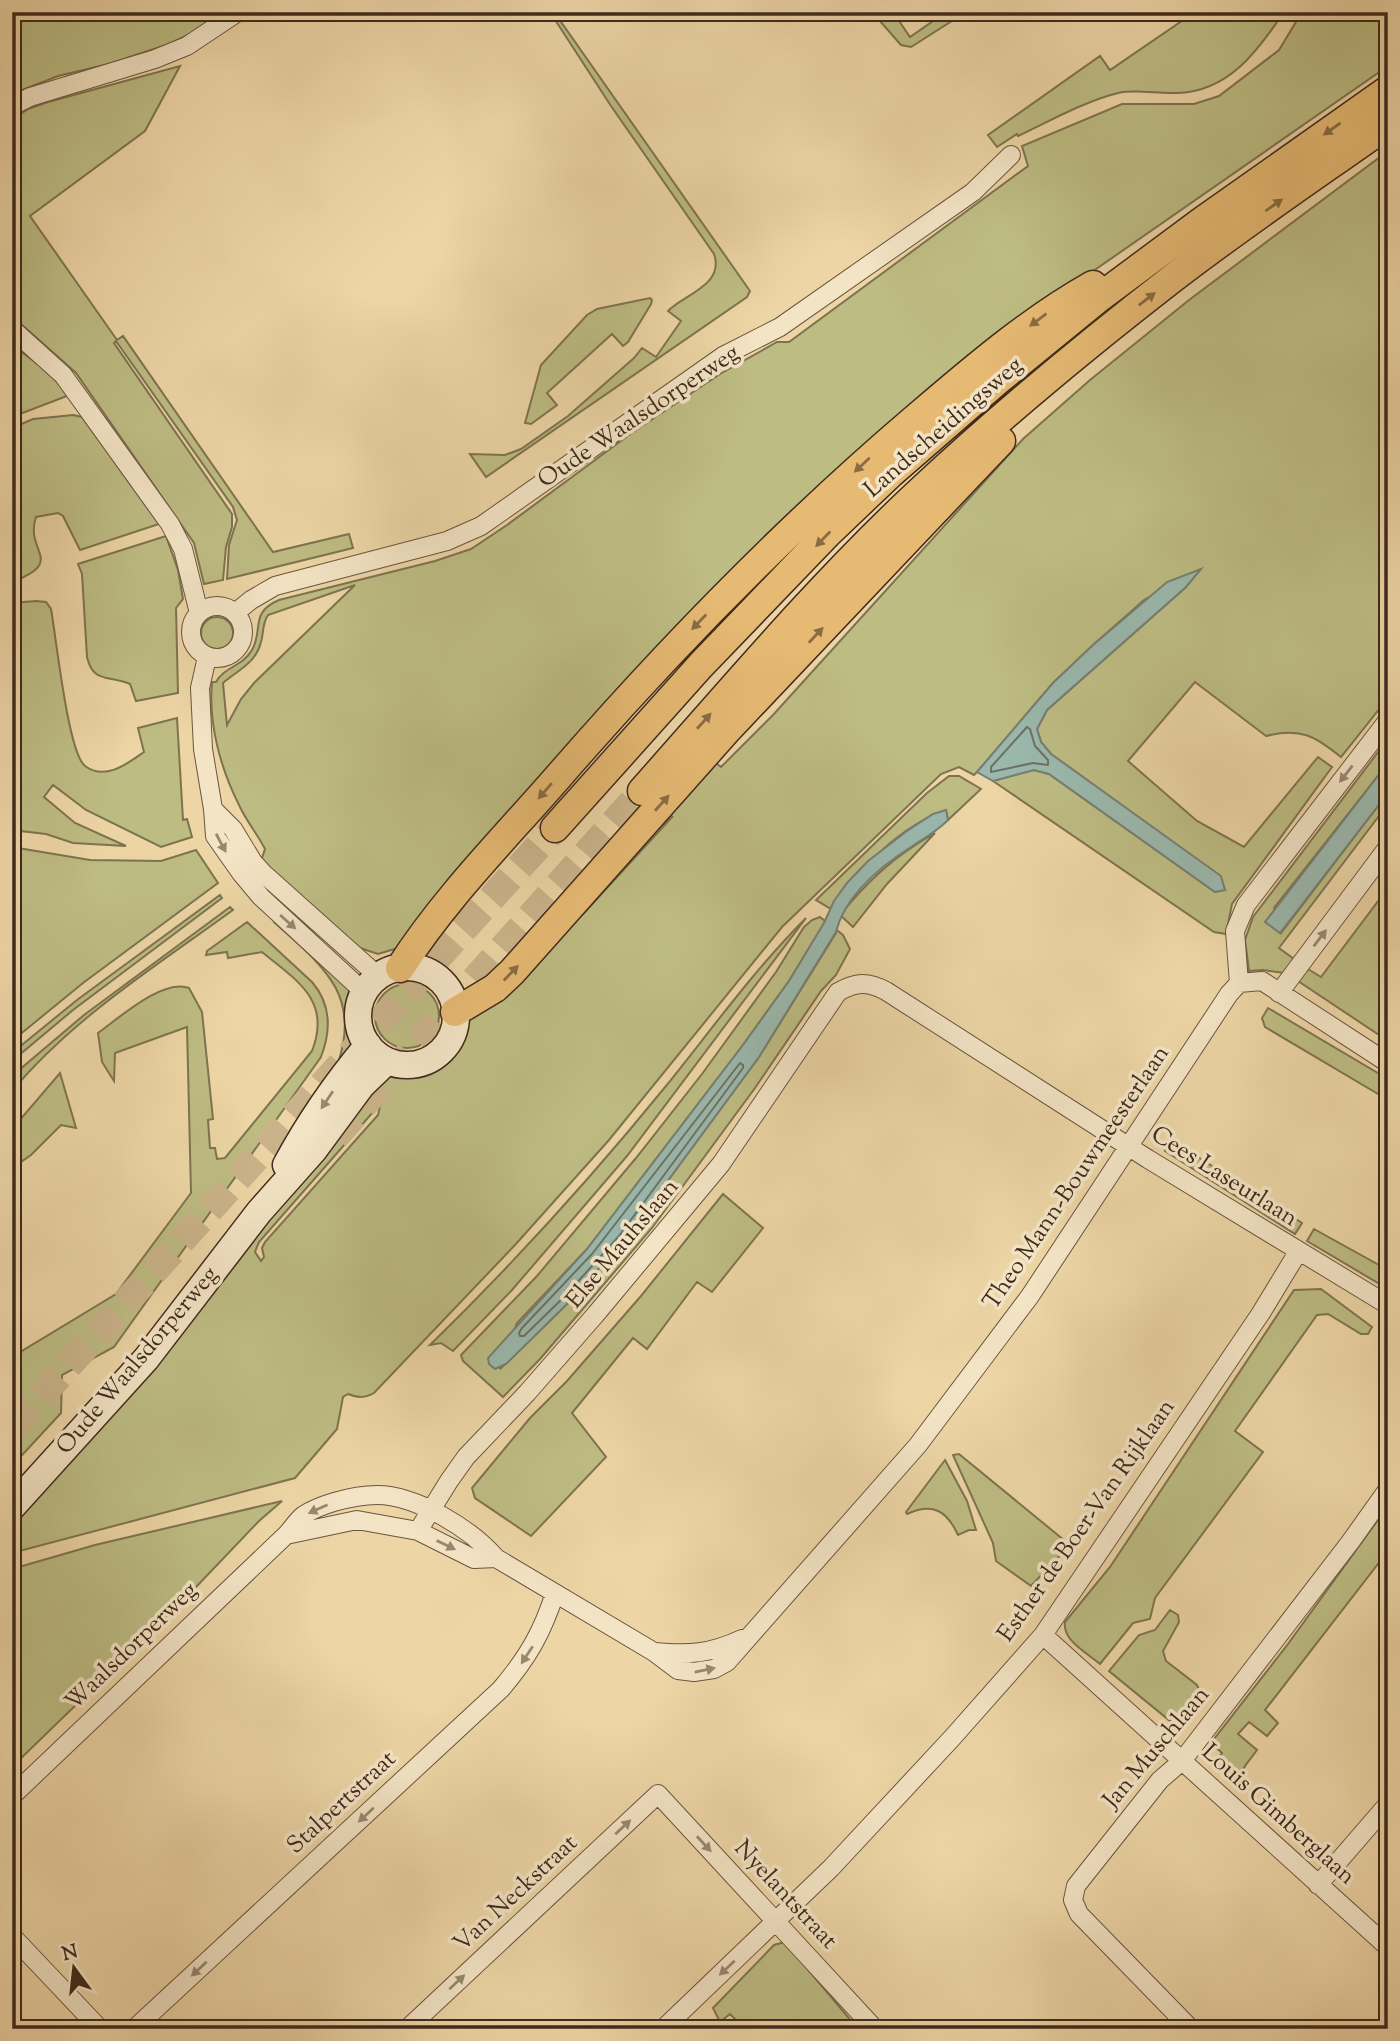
<svg xmlns="http://www.w3.org/2000/svg" width="1400" height="2041" font-family="'Sorts Mill Goudy',serif">
<rect width="100%" height="100%" fill="#edd5a6"/>
<filter id="stains"><feTurbulence type="fractalNoise" baseFrequency=".00286" numOctaves="4"/><feColorMatrix values="0 0 0 0 .2 0 0 0 0 .09 0 0 0 0 .02 0 0 0 .5 -.17"/></filter>
<radialGradient id="worn" r=".72"><stop offset=".6" stop-color="#630" stop-opacity="0"/><stop offset="1" stop-color="#630" stop-opacity=".3"/></radialGradient>
<path fill="#bdbc83" stroke="#7e7350" stroke-width="2" fill-rule="evenodd" d="M12 12H223L188 35 169 44 109 64 58 76 12 94Z
M550 12H554L750 291 747 297 486 477 470 454 505 455 521 449 568 416 634 358 642 348 656 357 681 321 668 311C683 295 725 285 714 254L611 106Z
M872 12H893L910 37 946 12H966L911 47 901 45Z
M1195 12H1284C1258 51 1228 92 1177 93 1158 94 1136 89 1118 93 1083 102 1050 121 1018 136L1017 134 997 147 988 135 1100 56 1110 70Z
M1302 12H1388V66L1076 283 955 378 398 948 378 954 354 946 261 861 265 849C258 835 247 822 240 807 221 770 208 724 212 682H216C224 667 243 666 252 650 264 629 249 613 279 600L435 561 471 549 507 525 633 432 720 374 777 342H789L1028 166 1022 146 1122 104H1194L1219 96 1279 50ZM355 585 254 683 241 699 227 725 223 683C238 670 256 663 261 642 264 632 262 624 268 615Z
M180 66 145 131 30 216 117 340 123 336 273 552 349 534 353 548 227 579 229 545 237 520 233 507 116 341 114 343 232 514V527L226 547 223 580 204 584 194 543 76 373 12 316V120L28 109 48 102Z
M1388 151V698L1341 757C1314 736 1301 727 1266 736L1195 682 1128 761 1197 821 1244 847 1318 757 1332 767 1232 904 1226 934 1214 932 993 781 1034 770 1049 774 1215 892 1225 890 1161 834 1051 754 1041 742 1037 729 1047 710 1186 587 1199 570 1144 600 1093 645 1053 683 977 772 974 775 959 767 941 774 782 927 609 1140 515 1245 374 1393C365 1398 358 1398 348 1394L343 1397 337 1429 295 1478 12 1553V1519L364 1091 376 1103 374 1111 259 1242 255 1252 261 1261 264 1257 262 1248 265 1242 378 1115 381 1102 377 1094 368 1086 382 1074 416 1070 431 1066 459 1037 470 1015 716 763 721 767 773 715 1023 439 1090 380 1189 300ZM673 816 585 912 575 922 660 826Z
M650 298 652 300 651 304 628 342 623 346 612 334 547 393 557 405 531 424 525 423 541 365 587 315 597 309Z
M12 345 46 370 68 394 67 396 12 417Z
M73 415 82 417 159 524 80 550 63 516 58 513 36 517C24 552 67 561 12 582V428L33 419Z
M166 536 178 570 183 599 176 608 178 693 136 701 130 684C107 675 93 683 87 657L82 574 78 564Z
M36 601 46 602 51 609C56 636 68 753 85 766 105 781 127 764 144 752L138 728 177 718 183 820 187 819 192 837 161 847 86 810 53 785 44 797 75 823 126 846 73 843 46 834 12 830V603Z
M201 633a16 16 0 1 1 32 0a16 16 0 1 1-32 0Z
M1388 739V763L1274 908 1281 933 1388 793V804L1279 948 1294 959 1284 973 1263 970 1249 971 1245 940 1253 917Z
M949 776H959L981 789 948 820 946 810C899 827 865 865 834 902L831 909 816 900 927 793Z
M935 833 887 884 853 927 840 915C869 879 895 856 935 833Z
M12 847 90 860 161 861 196 850 218 883 83 983 12 1041Z
M1388 888V1041L1295 979 1303 966 1321 977Z
M220 895 222 898 73 1010 12 1061V1053L77 1000Z
M230 907 233 910C156 966 73 1018 12 1091V1076L84 1015Z
M820 917 843 935 850 949 836 975 821 991 755 1088 652 1228 540 1359 503 1397 463 1361 461 1355 537 1276 636 1158 702 1074 776 972 804 927 812 920ZM824 924 836 933 759 1057 624 1240 569 1302 500 1369 517 1323 587 1249 743 1045 789 981Z
M806 918 627 1156 512 1290 453 1351 441 1343 430 1345C514 1263 592 1177 666 1086 712 1029 754 970 806 918Z
M277 919 350 991 353 1047 338 1063C362 993 320 964 274 922Z
M247 922 312 982C331 1004 331 1031 321 1057L114 1347 62 1375 61 1413 12 1466V1376L22 1351 116 1294 191 1193 187 1027 115 1053 114 1081 102 1062 98 1033C119 1018 163 978 189 988L202 1012 213 1119 208 1120 210 1148H215L217 1159 225 1158 312 1051C332 1000 296 980 262 952L228 958 227 952 206 955 207 951Z
M375 1016a32 32 0 1 1 64 0a32 32 0 1 1-64 0Z
M1268 1008 1388 1079 1378 1094 1265 1027 1262 1018Z
M60 1073 76 1128 61 1125 31 1155 12 1168V1129Z
M1171 1140 1302 1223 1295 1234 1165 1151Z
M723 1194 763 1228 712 1292 697 1282 647 1349 633 1338 572 1413 606 1457 531 1536 475 1498 472 1488 530 1418 567 1381 641 1296Z
M1314 1229 1388 1270V1289L1307 1241Z
M1321 1289 1372 1327 1368 1334H1361L1328 1314 1317 1315 1235 1431 1263 1452 1155 1598 1150 1619 1133 1623 1100 1664C1087 1653 1062 1640 1065 1622L1110 1567 1294 1290Z
M959 1454 1070 1545 1031 1586 996 1561 993 1543 953 1455Z
M945 1460 967 1501 976 1530H969L958 1535C947 1511 933 1502 907 1514L906 1512Z
M282 1501 259 1521 177 1607 12 1767V1569L95 1545Z
M1388 1506V1551L1265 1710 1278 1723 1267 1736 1249 1722 1238 1734 1257 1750 1245 1766 1239 1779 1233 1780 1220 1769 1216 1762 1222 1753 1211 1743 1288 1644Z
M1170 1610 1178 1615 1179 1622 1163 1651 1166 1661 1197 1685 1202 1697 1183 1722 1175 1725 1109 1671 1139 1635 1155 1630Z
M785 1942 858 2029H740L742 2026 730 2014 720 2022 713 2008 774 1945Z"/>
<path fill="#9ab8ad" stroke="#767f73" stroke-width="2" d="M1201 569 1186 587 1047 710 1037 729 1041 742 1051 754 1221 876 1225 890 1215 892 1049 774 1034 770 993 781 977 772 1053 683 1093 645 1167 582Z
M1388 763V793L1280 933 1265 922Z
M946 810 948 820C937 831 927 837 914 845 882 865 845 895 836 932L759 1057 624 1240 569 1302 506 1364 495 1369 489 1364 488 1358 587 1249 743 1045 789 981 824 923 834 901 847 883 868 861 907 831 933 814Z"/>
<g fill="none" stroke-linecap="round" stroke-linejoin="round">
<path stroke="#6c7164" stroke-width="2" d="M1027 727 1030 729 1035 746 1048 760V765L1033 763 991 772V767Z
M740 1063 743 1065V1068L619 1236 564 1297 524 1336H520L519 1333 522 1328 592 1254Z"/>
<path stroke="#cab38a" stroke-width="28" stroke-dasharray="28 14" stroke-linecap="butt" d="M335 1137 642 791
M12 1428 555 828"/>
<defs>
<path id="minor" d="M12 106 30 97 155 59 187 46 238 12
M12 329 63 375 170 524 183 549 199 613
M191 632a26 26 0 1 1 52 0a26 26 0 1 1-52 0Z
M235 613 251 600 275 586 447 541 481 526 723 356 780 327 973 192 1011 155
M207 657 200 688 203 749 213 809 215 836 241 873 261 897 364 992
M213 809 233 829 253 862 264 874 378 976
M1239 983 1262 981 1388 1063
M1279 993 1388 847
M418 1531 449 1481 466 1457 527 1393 596 1314 721 1164 838 992C856 982 867 981 886 991L1148 1159 1388 1305
M286 1535 357 1520 418 1531 474 1559 496 1558
M1043 1635 1388 1947
M654 1652C689 1655 710 1654 742 1639
M12 1796 286 1535C292 1529 297 1520 304 1515 313 1509 324 1505 334 1502 348 1498 363 1495 377 1495 416 1495 471 1529 496 1558L654 1652 678 1670 694 1672 714 1669 727 1662 918 1445 1030 1296 1229 994 1239 983 1235 931 1246 905 1388 720
M1318 1885 1388 1804
M12 1936 100 2029
M134 2029 501 1689C528 1657 542 1633 555 1593
M407 2029 658 1794 875 2029
M663 2029 831 1868 952 1738 1043 1635 1261 1313 1298 1252
M1191 2029 1079 1914 1073 1900 1076 1886 1160 1780 1182 1761 1351 1541 1388 1489"/>
<path id="secondary" d="M358 1016a49 49 0 1 1 98 0a49 49 0 1 1-98 0Z
M286 1165C309 1122 337 1082 368 1045
M12 1507 146 1359 259 1212 314 1150 362 1085 387 1061"/>
<path id="primary" d="M642 791C731 691 817 588 915 496 997 419 1084 347 1173 278 1243 224 1316 175 1388 124
M555 828 701 665 828 533 890 474 997 381 1100 297 1201 222 1388 90
M400 968C445 898 504 839 558 777 669 649 787 528 916 418 972 370 1029 321 1093 285
M455 1012 495 988 512 972 728 729 1001 441"/>
</defs>
<use href="#minor" stroke="#6a553e" stroke-width="20"/>
<use href="#secondary" stroke="#3f2a1c" stroke-width="29"/>
<use href="#primary" stroke="#3f2a1c" stroke-width="31"/>
<use href="#minor" stroke="#f3e4c5" stroke-width="18"/>
<use href="#secondary" stroke="#f3e4c5" stroke-width="26"/>
<use href="#primary" stroke="#e6ba73" stroke-width="28"/>
</g>
<defs><path id="oneway-solid" d="M-6-.8H1V-3.2L6.5 0L1 3.2V.8H-6Z" transform="scale(1.75)"/></defs>
<g fill="#8a6b43">
<use href="#oneway-solid" transform="translate(1332 129) rotate(145)"/>
<use href="#oneway-solid" transform="translate(1274 205) rotate(-35)"/>
<use href="#oneway-solid" transform="translate(1147 299) rotate(-38)"/>
<use href="#oneway-solid" transform="translate(1038 320) rotate(143)"/>
<use href="#oneway-solid" transform="translate(862 465) rotate(137)"/>
<use href="#oneway-solid" transform="translate(823 539) rotate(134)"/>
<use href="#oneway-solid" transform="translate(699 622) rotate(134)"/>
<use href="#oneway-solid" transform="translate(816 635) rotate(-47)"/>
<use href="#oneway-solid" transform="translate(704 721) rotate(-48)"/>
<use href="#oneway-solid" transform="translate(545 791) rotate(131)"/>
<use href="#oneway-solid" transform="translate(662 803) rotate(-48)"/>
<use href="#oneway-solid" transform="translate(511 973) rotate(-46)"/>
</g>
<g fill="#998770">
<use href="#oneway-solid" transform="translate(1346 774) rotate(128)"/>
<use href="#oneway-solid" transform="translate(221 843) rotate(62)"/>
<use href="#oneway-solid" transform="translate(288 922) rotate(42)"/>
<use href="#oneway-solid" transform="translate(1320 938) rotate(-53)"/>
<use href="#oneway-solid" transform="translate(327 1100) rotate(124)"/>
<use href="#oneway-solid" transform="translate(318 1509) rotate(156)"/>
<use href="#oneway-solid" transform="translate(446 1545) rotate(26)"/>
<use href="#oneway-solid" transform="translate(527 1655) rotate(123)"/>
<use href="#oneway-solid" transform="translate(705 1670) rotate(-11)"/>
<use href="#oneway-solid" transform="translate(366 1815) rotate(137)"/>
<use href="#oneway-solid" transform="translate(623 1827) rotate(-43)"/>
<use href="#oneway-solid" transform="translate(704 1844) rotate(47)"/>
<use href="#oneway-solid" transform="translate(727 1968) rotate(137)"/>
<use href="#oneway-solid" transform="translate(199 1969) rotate(137)"/>
<use href="#oneway-solid" transform="translate(457 1982) rotate(-43)"/>
</g>
<g text-anchor="middle" dominant-baseline="central" stroke-width="7" stroke-linejoin="round" paint-order="stroke">
<g font-size="24" fill="#3f2a1c" stroke="#f3e4c5">
<text transform="translate(639 417) rotate(-34)">Oude Waalsdorperweg</text>
<text transform="translate(944 428) rotate(-41)">Landscheidingsweg</text>
<text transform="translate(1224 1177) rotate(32)">Cees Laseurlaan</text>
<text transform="translate(1077 1178) rotate(-56)">Theo Mann-Bouwmeesterlaan</text>
<text transform="translate(623 1244) rotate(-50)">Else Mauhslaan</text>
<text transform="translate(138 1361) rotate(-50)">Oude Waalsdorperweg</text>
<text transform="translate(1087 1521) rotate(-55)">Esther de Boer-Van Rijklaan</text>
<text transform="translate(132 1647) rotate(-44)">Waalsdorperweg</text>
<text transform="translate(1157 1748) rotate(-50)">Jan Muschlaan</text>
<text transform="translate(342 1803) rotate(-43)">Stalpertstraat</text>
<text transform="translate(1278 1815) rotate(42)">Louis Gimberglaan</text>
<text transform="translate(516 1894) rotate(-43)">Van Neckstraat</text>
<text transform="translate(785 1895) rotate(47)">Nyelantstraat</text>
</g>
</g>
<rect width="1400" height="2041" fill="none" stroke="#edd5a6" stroke-width="42"/>
<rect x="14" y="14" width="1372" height="2013" fill="none" stroke="#3f2a1c" stroke-width="3.5"/>
<rect x="21" y="21" width="1358" height="1999" fill="none" stroke="#3f2a1c" stroke-width="2"/>
<g transform="translate(74 1968) rotate(345)" stroke="#f3e4c5" stroke-width="5" paint-order="stroke">
<path d="M0-5L12 26L0 18L-12 26Z" fill="#3f2a1c"/>
<text y="-10" font-size="19" font-weight="bold" text-anchor="middle" fill="#3f2a1c">N</text>
</g>
<rect width="100%" height="100%" filter="url(#stains)"/>
<rect width="100%" height="100%" fill="url(#worn)"/>
</svg>
